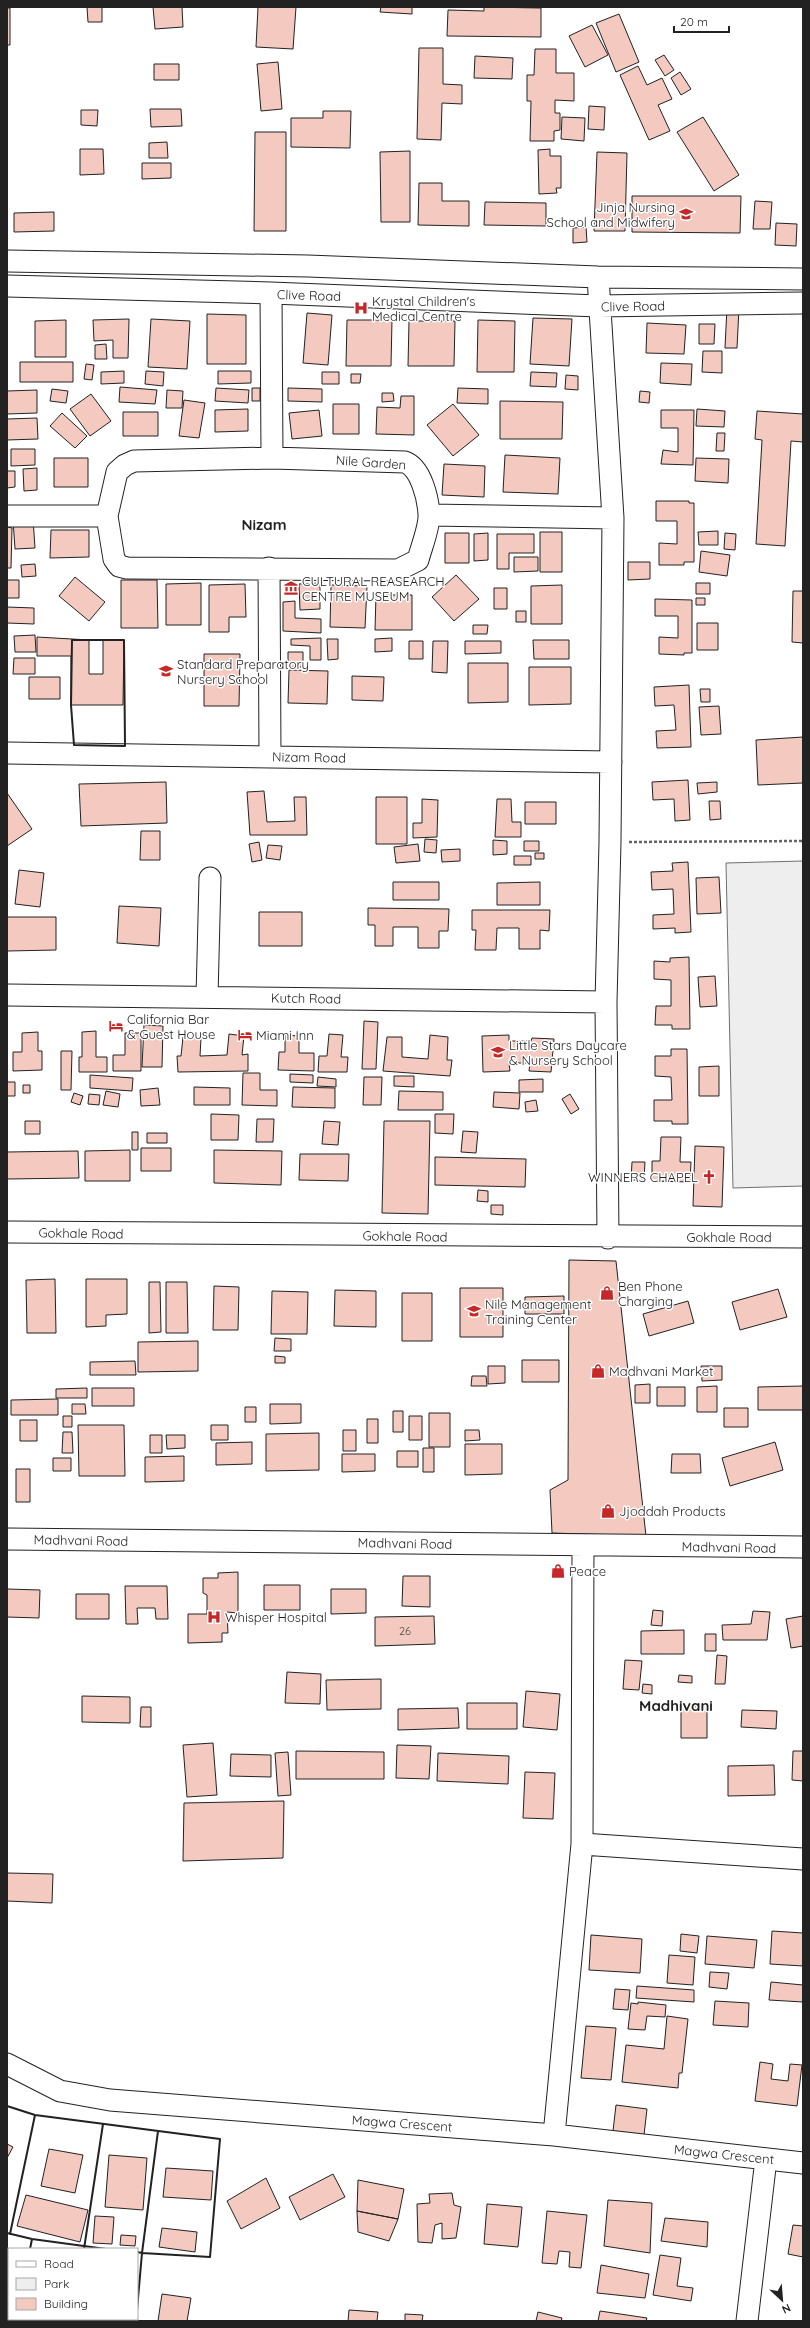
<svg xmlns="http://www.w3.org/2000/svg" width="810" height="2328" font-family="Quicksand,sans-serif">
<rect width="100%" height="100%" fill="#fff"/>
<path fill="#eee" stroke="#6f6f6f" d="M803 861V1186L733 1188 726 863Z"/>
<path fill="#f3c9c0" stroke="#222" d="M87 7H102V22H88Z
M153 7H182L183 27 155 29Z
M258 7H296L293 49 256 47Z
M381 7H412V14L380 12Z
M484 7 541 8V37L447 36 448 10 484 11Z
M7 8H10V45H7Z
M619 14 639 62 616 72 596 23Z
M592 25 608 55 585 67 569 36Z
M419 48H443V84L462 85V104L442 103 441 140 417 139Z
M535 49H556V73H574V101L555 100V113H560V130L554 131V141H530L531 101H527V75H534Z
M664 55 674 70 665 76 655 60Z
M475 56 513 58 512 79 474 78Z
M278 62 282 109 261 111 257 64Z
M154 64H179V80H154Z
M638 66 647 85 662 78 672 99 658 105 670 131 649 140 620 75Z
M680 72 691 89 681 95 671 78Z
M589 106 605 107 604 130 588 129Z
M150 109H181L182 126 151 127Z
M81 110H98L97 126 81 125Z
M323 111H351L350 148 291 147V118H323Z
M562 117 585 118 584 141 561 139Z
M703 117 739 175 714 191 677 132Z
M255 132H286V231H254Z
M167 142 168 158H149V143Z
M80 149H103L104 174 80 175Z
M550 149V156H561V188H556L557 193 539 194 538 150Z
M410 151V222H381L380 152Z
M597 152 627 153 625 231H594Z
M142 163H171V178L142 179Z
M419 183H442V201H469V226L418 225Z
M632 196H741L740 233 632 232Z
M755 201 772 202 770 229H753Z
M485 202 546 203V226L484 225Z
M54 212V231L14 232V213Z
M776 223 797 224 796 246 775 245Z
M586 227 587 242 573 243V228Z
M727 307 739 308 737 348H725Z
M307 313 332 315 328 365 303 363Z
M207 314 246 315V364H207Z
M533 318 572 319 569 366 530 364Z
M129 319 128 358H113V340L94 341 93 320Z
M151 319 190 321 187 369 148 367Z
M66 320V357H35V321Z
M347 320H392L391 366H346Z
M478 320 515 321 514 372H477Z
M409 321H455L454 366H408Z
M647 323 686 325 684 354 646 353Z
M699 324H715L714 344H699Z
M106 344 107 359H95V345Z
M703 351H722V373L702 372Z
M20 362H73V382H20Z
M661 363 692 364 691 385 660 383Z
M86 364 94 365 92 380 84 379Z
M124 371V383L101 384V372Z
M146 371 164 372 163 386 145 384Z
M218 371H251V383L218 384Z
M322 372H339V384H322Z
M531 372 557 373 556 387 530 386Z
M351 374H361L360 383H351Z
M566 375 578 376V390L565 389Z
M120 387 157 390 155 404 119 402Z
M216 388 249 390 248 403 215 401Z
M252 388H260V401H252Z
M288 388 322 389V402L288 401Z
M458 388 488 389V404L457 403Z
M52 389 68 391 66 403 50 401Z
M37 390V413L7 414V391Z
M167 390 183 391 182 408H166Z
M640 391 650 392 649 403 639 402Z
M382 393H393L394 401 382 402Z
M91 394 111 421 90 436 70 409Z
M401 396H414V435L376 434 377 407 400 408Z
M184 400 205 403 199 438 179 436Z
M500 401 563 402 562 439H500Z
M333 404H359V434H333Z
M453 404 479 435 453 456 427 425Z
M248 409V431L215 432V410Z
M697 409 725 411 724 427 696 426Z
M319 410 322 436 292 439 289 413Z
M661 410H694L693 465 661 464 663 450 678 452V428H661Z
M757 411 803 414V442L791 441 785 546 756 544 762 440 755 439Z
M123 412H158V436H123Z
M62 413 87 436 75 448 50 426Z
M37 418 38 439 7 440V419Z
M717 433H725L724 451H716Z
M11 449H35V465L11 466Z
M505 455 560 458 558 494 503 492Z
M54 458H88V487H54Z
M696 458 729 459 728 483 695 481Z
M444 464 485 466 484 497 442 495Z
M37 468V490L24 491 23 469Z
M7 471H15V487L7 488Z
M656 501H689V503H694V562H684V565H659V543L677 544V521H656Z
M33 518 35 548 15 549 13 520Z
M7 527 12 528 11 568H7Z
M51 530H89V557L50 558Z
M718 531V545H699L698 532Z
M540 532H562V572H540Z
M445 533H469V563H445Z
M488 533V560L474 561V534Z
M725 533 736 534 735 550 724 549Z
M497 534H534V553H509V569H497Z
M701 551 730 555 727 576 699 572Z
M514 557H538V571L514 572Z
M628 562H650V579L628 580Z
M35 564 36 576 22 577 21 565Z
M456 575 479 599 454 621 432 597Z
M75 577 105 602 89 621 59 596Z
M7 580H19V598H7Z
M121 580H157L158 628H121Z
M201 583V625H166V584Z
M320 583V609L300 610 299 584Z
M696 583H710V594H696Z
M245 584 246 617H229V632H209V585Z
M331 585 367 586 365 628 330 627Z
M562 585V624H531V586Z
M494 588H507V609H494Z
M793 591H803V643L792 642Z
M376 595H412V630H375Z
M696 598H705V605H696Z
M655 599 692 600V653H684V655L659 654V637L678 638V616H655Z
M295 601V618L321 619V633L283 631V602Z
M7 607 34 608V624L7 623Z
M516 611H526V622H516Z
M697 623H718V650H697Z
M473 625H488L487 634H473Z
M35 635 36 652H15L14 636Z
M37 637 89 640V674H103V640H124L123 705H71V656H37Z
M321 638V660H310V646L291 645V639Z
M392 638V651L375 652V639Z
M327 639H338V659L328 660Z
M533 640H569V659H534Z
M409 641H423V659H409Z
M433 641H448L447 673 432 672Z
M465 641H501V653L465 654Z
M288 652H303V667H288Z
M204 654H240L239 706H204Z
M14 658H35V674H13Z
M468 663H508V702L468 703Z
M529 667H571V704L529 705Z
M289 670 328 671 327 704 288 703Z
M352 676 384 677 383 701 352 700Z
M29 677H60V699H29Z
M689 685 691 747 657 748 656 731 676 730 674 705 655 706 654 687Z
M700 689H710V702H701Z
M719 706 721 734 701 735 699 707Z
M803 737V783L758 785 756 740Z
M688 780 690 820 675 821 674 799 653 800 652 782Z
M166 782 167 823 81 826 79 784Z
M717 782V792L698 794 697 783Z
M264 791 267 822 295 821 294 797H306L307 835H250L247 792Z
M7 793 32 829 7 846Z
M376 797H407V844H376Z
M422 799 438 800 437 837 413 838V823H422Z
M497 799H511L512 822H521V837H495Z
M709 801H720L721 819 710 820Z
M525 802H556V824H525Z
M141 831H160V860H140Z
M425 839 437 840 436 853 424 852Z
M493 840 507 841V854L493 855Z
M524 841H539V851H524Z
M259 842 262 860 252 862 249 844Z
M418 844 420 861 396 863 394 847Z
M268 845 282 846 280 860 266 858Z
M460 849V861L442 862 441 850Z
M535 853H544V859H535Z
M514 856H531V865H514Z
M688 862 691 932 675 933V928L653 929V915L674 914 673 889 652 890 651 872 673 871 672 863Z
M19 870 44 873 40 907 15 904Z
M719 877 721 913 697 914 696 878Z
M393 882H439V900H393Z
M540 882V905H497V883Z
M119 906 161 908 159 946 117 943Z
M368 908 449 909 448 931H439V948H418V927H393V946H375V925H368Z
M472 910H550L549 931 540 930V949H519V928H497L496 950H475L476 930H472Z
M259 912H302V946H259Z
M7 917H56V950L7 951Z
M689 957 690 1029H672V1025H655L656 1006H671V980L654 979V961L670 962V958Z
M715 976 717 1006 700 1007 698 977Z
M364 1021 378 1022 376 1069H362Z
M144 1025 163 1026 162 1067H142Z
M96 1031V1057H107V1072H79V1057H82V1032Z
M38 1032V1051H42V1070L13 1071V1052H22V1033Z
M125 1033H141V1071H113V1055H125Z
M229 1034 244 1036 242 1055 248 1054V1071L178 1072 177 1056H181L183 1037 201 1038 200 1056 227 1055Z
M329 1034 343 1035 341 1057H348L347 1072H318L319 1056H327Z
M285 1035 299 1036V1053H314V1071L278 1070 279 1052H285Z
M430 1035 448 1037 447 1060H452L450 1076 383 1071 387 1037H402V1057L428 1059Z
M509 1035V1041H531L532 1038 554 1039 551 1072 529 1071 530 1063H509L510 1071 483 1072 482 1036Z
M671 1049H687L688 1124H672V1121H654V1100H672L671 1077 655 1076V1056H671Z
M61 1051H72L71 1090H61Z
M719 1066V1096H699V1067Z
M243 1073H260V1090H277V1106L242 1105Z
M290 1074 313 1075V1083L290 1082Z
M90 1075 133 1078 132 1091 90 1088Z
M394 1076H414V1087L394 1086Z
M318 1077 336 1079V1087L317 1086Z
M364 1077H382L381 1105H363Z
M543 1079V1092H519V1080Z
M7 1082H15V1096H7Z
M23 1085H30V1093H23Z
M194 1087 230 1088V1105H194Z
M293 1087 335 1088V1108L292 1107Z
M158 1088 160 1105 141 1106 140 1090Z
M106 1091 120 1094 118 1107 103 1105Z
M399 1091 443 1092V1110H398Z
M494 1092 520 1093 519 1109 493 1107Z
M74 1093 83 1096 80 1105 71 1102Z
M89 1094 100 1095 99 1105 88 1104Z
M570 1094 579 1109 571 1114 562 1099Z
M536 1100 538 1111 526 1112 525 1102Z
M211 1114 239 1115 238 1140H211Z
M435 1114H454L453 1134 435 1133Z
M257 1119H274L273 1142H256Z
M25 1121H40V1134H25Z
M324 1121 340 1122 338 1145 322 1144Z
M384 1121H430L428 1214 382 1213Z
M463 1131 478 1132 476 1153 461 1152Z
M132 1132H138V1150H132Z
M147 1133H167V1143H147Z
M661 1137H681L680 1162H691L690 1182 652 1181V1161H660Z
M695 1146 724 1147 722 1207 693 1206Z
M141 1148H171V1171H141Z
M130 1150V1181H85V1151Z
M214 1150 282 1151 281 1185 214 1183Z
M78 1151 79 1178 7 1179V1152Z
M300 1154H349L348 1181 299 1180Z
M435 1157 526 1159 525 1187 435 1185Z
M632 1162H645L644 1180H631Z
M478 1190 488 1191V1202L477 1201Z
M491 1205H503V1215L491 1214Z
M569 1260 616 1261 646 1536 552 1533 550 1490 568 1480Z
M55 1279 56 1333H27L26 1280Z
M86 1279H127V1314L106 1315V1326L86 1327Z
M149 1282H160L161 1332 149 1333Z
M166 1282H187L188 1333H166Z
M214 1286 239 1287 238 1330H213Z
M460 1288H503V1337H460Z
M778 1289 787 1317 740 1330 732 1302Z
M335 1290 376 1291V1327L334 1326Z
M272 1291 308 1292 307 1334H271Z
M402 1293H432V1341H402Z
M564 1296V1314H525V1297Z
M688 1301 694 1323 649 1336 643 1314Z
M275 1338 291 1339V1351H274Z
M198 1341V1371L138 1372V1342Z
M275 1356 285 1357V1363H275Z
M522 1360H559V1382H522Z
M135 1361 136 1375H90V1362Z
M488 1366H505V1383L488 1384Z
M701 1366H722V1380L702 1381Z
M472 1376H486L487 1386H471Z
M650 1384V1403H635V1385Z
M717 1386V1412H697V1387Z
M803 1386V1410H758V1387Z
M657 1387H685V1406H657Z
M87 1388V1398H56V1389Z
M92 1388H134V1406H92Z
M58 1399V1415H11V1400Z
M72 1404H85L86 1414H72Z
M270 1404H301V1423L270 1424Z
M245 1407H256V1422H245Z
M724 1408H748V1427H724Z
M393 1411H403V1432H393Z
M429 1413H450V1447H429Z
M63 1416H72V1427H63Z
M409 1416H422V1440H409Z
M367 1419H378V1443H367Z
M20 1420H37V1441H20Z
M78 1425H124L125 1476H79Z
M211 1425H228V1440H211Z
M343 1430H356V1451H343Z
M465 1430H479L480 1440 465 1441Z
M63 1432H72L73 1453H62Z
M319 1433V1470L266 1471V1434Z
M150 1435H162V1453H150Z
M166 1435H185V1448L167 1449Z
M252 1442V1464L216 1465V1443Z
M775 1442 783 1470 730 1486 722 1458Z
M465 1444H502V1474L465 1475Z
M423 1448H434V1472H423Z
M397 1451H418V1467H397Z
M342 1454H375V1471L342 1472Z
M672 1454H700L701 1473H671Z
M184 1456V1481L145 1482V1457Z
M53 1458H71V1471H53Z
M16 1469H30V1502H16Z
M238 1572V1613L227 1612 228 1633H222V1642L188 1643V1614H207V1595L203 1593V1578H218V1573Z
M403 1576H430V1607L402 1606Z
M264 1585H300V1610H264Z
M125 1586H167L168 1619H156L155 1608H137L138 1624H126Z
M7 1589 40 1590 39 1618 7 1617Z
M331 1589H366V1613L331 1614Z
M76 1594H109V1619H76Z
M653 1610 663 1611 662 1626 651 1625Z
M753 1611 770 1612 767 1640H723L722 1625 751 1624Z
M434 1616 435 1644 375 1646V1617Z
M803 1616V1646L791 1648 786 1619Z
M684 1630V1654H641V1631Z
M705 1634H716V1651H705Z
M717 1655 727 1656 725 1684H715Z
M625 1660 642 1661 639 1690 623 1689Z
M287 1672 321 1674 320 1704 285 1703Z
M679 1675 692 1676V1683L678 1682Z
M381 1679V1709L327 1710 326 1680Z
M643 1684 652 1685V1694L642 1693Z
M526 1691 560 1694 557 1730 523 1727Z
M82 1696 130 1697V1723L82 1722Z
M467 1703H517V1729H467Z
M681 1706H707V1738H681Z
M141 1707H151V1727H140Z
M458 1708 459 1728 398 1730V1709Z
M742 1710 777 1711 776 1729 741 1727Z
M213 1743 217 1795 187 1797 183 1745Z
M397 1745 431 1746 429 1779 396 1778Z
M296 1751 384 1752V1779H296Z
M793 1751H803V1781L792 1780Z
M288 1752 291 1795 278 1796 275 1753Z
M438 1753 509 1756 508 1784 437 1781Z
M231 1754 271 1755V1777L230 1776Z
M774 1765 775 1795 728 1796V1766Z
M525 1772 555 1773 553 1819 523 1818Z
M284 1801 283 1858 183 1861 184 1803Z
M7 1873 53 1874 52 1903 7 1901Z
M772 1931 803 1933V1966L770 1964Z
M681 1934 699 1936 697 1953 680 1951Z
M591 1935 642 1939 640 1973 589 1970Z
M707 1936 757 1940 754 1968 705 1964Z
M669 1955 695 1957 693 1985 667 1983Z
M710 1972 729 1973 727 1989 709 1987Z
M771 1982 803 1985V2002L769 2000Z
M637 1986 694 1990V2002L636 1998Z
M615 1989 630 1990 628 2010 613 2009Z
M715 2001 749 2003 748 2027 713 2025Z
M638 2002 666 2005 665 2017 647 2016 645 2030 628 2029 631 2003 638 2004Z
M667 2016 688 2019 682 2073H679L678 2088 622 2082 626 2045 664 2049Z
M586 2026 616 2028 611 2080 581 2078Z
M760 2062 773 2064 771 2079 788 2081 790 2064 802 2065 797 2106 755 2101Z
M616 2105 647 2109 644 2135 613 2131Z
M7 2144 13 2147 7 2158Z
M49 2149 83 2155 75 2193 41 2186Z
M109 2155 147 2158 143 2210 105 2207Z
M166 2168 213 2171 211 2200 163 2197Z
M333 2174 345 2197 300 2220 289 2197Z
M266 2178 280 2208 241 2229 227 2201Z
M358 2180 404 2189 398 2219 357 2211Z
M452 2193 454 2205 461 2207 456 2238 442 2239V2223L435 2225 432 2243 418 2242 417 2204 430 2203 429 2194Z
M26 2195 88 2210 80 2242 17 2226Z
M608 2200 652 2203 650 2253 604 2246Z
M487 2204 522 2207 518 2247 484 2244Z
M357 2211 398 2219 389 2241 358 2232Z
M547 2211 587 2215 581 2268 569 2267 570 2252 559 2251 557 2264 542 2263Z
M95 2216 114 2217 112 2244 93 2243Z
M665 2218 708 2222 707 2247 661 2241Z
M793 2225 803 2226V2257L788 2254Z
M162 2228 197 2232 195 2252 159 2247Z
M121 2235 136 2236 135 2246 120 2245Z
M660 2255 681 2258 677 2286 693 2288 691 2301 653 2295Z
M601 2265 649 2274 645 2298 597 2293Z
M7 2292 9 2293 7 2320Z
M162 2294 191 2298 187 2321H158Z
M349 2310 378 2312 377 2321H348Z
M600 2311 647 2318 646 2321H598Z
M538 2312 562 2318 561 2321H536Z
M405 2314 423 2315 422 2321H405Z
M42 2319H71V2321H41Z"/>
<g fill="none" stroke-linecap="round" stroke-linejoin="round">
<defs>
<path id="minor" d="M7 261 308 266 598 277 803 279
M598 277 613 518 610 842 606 1002 608 1238
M7 286 271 293 598 306 803 303
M271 293 272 458
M272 458 405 462C421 468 428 498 429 514 430 526 421 548 418 560L398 570 127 568 119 566 114 559 107 516 117 472 125 465 134 461Z
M429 515 613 518
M7 516H107
M269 568 270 756
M7 753 611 762
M7 995 606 1002
M207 997 210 878
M7 1232 803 1237
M7 1539 803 1547
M582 1844 803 1859
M7 2064 60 2091 110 2100 554 2135 803 2163
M554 2135 582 1844 583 1545
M747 2321 766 2159"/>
</defs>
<use href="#minor" stroke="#222" stroke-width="23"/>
<path stroke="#646464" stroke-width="2.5" stroke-dasharray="3 2" stroke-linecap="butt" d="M629 842 803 841"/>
<use href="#minor" stroke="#fff" stroke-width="21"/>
<path stroke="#222" stroke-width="2" d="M72 640H124L125 746 74 745 71 705Z
M7 2106 35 2115 220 2139 210 2257 142 2253 158 2131
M7 2233 32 2239 106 2249
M10 2234 35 2115
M30 2249 32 2239
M84 2249 103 2124
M137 2252 142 2253 137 2310
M19 2321 20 2319
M76 2321V2319
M136 2321V2319"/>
</g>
<defs>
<symbol id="school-bare" viewBox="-9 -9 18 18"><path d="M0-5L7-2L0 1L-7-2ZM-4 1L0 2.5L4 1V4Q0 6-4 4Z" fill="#c62828" stroke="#fff" stroke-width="2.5" paint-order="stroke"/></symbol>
<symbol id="hospital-bare" viewBox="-9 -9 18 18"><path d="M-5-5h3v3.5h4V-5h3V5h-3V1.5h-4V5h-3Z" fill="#c62828" stroke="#fff" stroke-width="2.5" paint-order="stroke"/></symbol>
<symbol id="museum-bare" viewBox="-9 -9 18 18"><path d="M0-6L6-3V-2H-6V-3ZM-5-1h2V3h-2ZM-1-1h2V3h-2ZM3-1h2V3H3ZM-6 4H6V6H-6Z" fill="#c62828" stroke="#fff" stroke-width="2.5" paint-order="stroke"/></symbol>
<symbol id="hotel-bare" viewBox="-9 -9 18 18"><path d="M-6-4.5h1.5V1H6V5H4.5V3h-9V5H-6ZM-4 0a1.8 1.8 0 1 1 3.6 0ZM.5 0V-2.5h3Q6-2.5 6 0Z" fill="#c62828" stroke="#fff" stroke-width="2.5" paint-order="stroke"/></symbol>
<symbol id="church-bare" viewBox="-9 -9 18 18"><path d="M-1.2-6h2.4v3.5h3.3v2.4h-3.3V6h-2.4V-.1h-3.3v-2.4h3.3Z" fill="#c62828" stroke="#fff" stroke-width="2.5" paint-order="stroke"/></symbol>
<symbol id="shop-bare" viewBox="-9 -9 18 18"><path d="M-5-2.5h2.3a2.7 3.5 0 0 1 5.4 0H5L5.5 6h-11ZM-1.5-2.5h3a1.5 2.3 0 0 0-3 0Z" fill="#c62828" stroke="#fff" stroke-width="2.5" paint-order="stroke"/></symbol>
<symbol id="university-bare" viewBox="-9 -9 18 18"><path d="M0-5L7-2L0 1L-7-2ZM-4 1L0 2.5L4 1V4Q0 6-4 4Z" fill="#c62828" stroke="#fff" stroke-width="2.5" paint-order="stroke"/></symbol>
</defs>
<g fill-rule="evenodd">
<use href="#school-bare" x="676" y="204" width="20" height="20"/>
<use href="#hospital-bare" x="351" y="298" width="20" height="20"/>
<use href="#museum-bare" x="281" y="578" width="20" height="20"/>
<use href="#school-bare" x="156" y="661" width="20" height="20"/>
<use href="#hotel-bare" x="106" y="1016" width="20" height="20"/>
<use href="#hotel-bare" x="235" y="1025" width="20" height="20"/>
<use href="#school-bare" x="488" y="1042" width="20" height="20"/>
<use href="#church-bare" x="699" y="1167" width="20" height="20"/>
<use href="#shop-bare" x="597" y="1283" width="20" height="20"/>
<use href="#university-bare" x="464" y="1301" width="20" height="20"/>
<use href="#shop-bare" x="588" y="1361" width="20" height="20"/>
<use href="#shop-bare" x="598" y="1501" width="20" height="20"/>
<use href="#shop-bare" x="548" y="1561" width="20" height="20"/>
<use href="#hospital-bare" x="204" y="1607" width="20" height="20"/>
</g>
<g text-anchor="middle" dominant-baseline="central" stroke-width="3" stroke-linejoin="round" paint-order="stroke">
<g font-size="11" fill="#564c4a">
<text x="405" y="1631">26</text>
</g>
<g font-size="13" fill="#222" stroke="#fff" text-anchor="start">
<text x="675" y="207" text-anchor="end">Jinja Nursing<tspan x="675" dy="15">School and Midwifery</tspan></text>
<text x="372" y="301">Krystal Children's<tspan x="372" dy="15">Medical Centre</tspan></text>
<text x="302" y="581">CULTURAL REASEARCH<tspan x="302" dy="15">CENTRE MUSEUM</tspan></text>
<text x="177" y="664">Standard Preparatory<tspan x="177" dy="15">Nursery School</tspan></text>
<text x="127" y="1019">California Bar<tspan x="127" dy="15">&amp; Guest House</tspan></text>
<text x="256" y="1035">Miami Inn</text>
<text x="509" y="1045">Little Stars Daycare<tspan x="509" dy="15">&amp; Nursery School</tspan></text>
<text x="698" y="1177" text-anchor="end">WINNERS CHAPEL</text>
<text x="618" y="1286">Ben Phone<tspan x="618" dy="15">Charging</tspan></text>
<text x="485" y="1304">Nile Management<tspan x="485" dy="15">Training Center</tspan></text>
<text x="609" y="1371">Madhvani Market</text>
<text x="619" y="1511">Jjoddah Products</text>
<text x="569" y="1571">Peace</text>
<text x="225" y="1617">Whisper Hospital</text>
</g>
<g font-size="13" fill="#222" stroke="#fff">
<text transform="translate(309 295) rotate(2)">Clive Road</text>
<text transform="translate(633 306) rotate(-1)">Clive Road</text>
<text transform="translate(371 462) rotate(4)">Nile Garden</text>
<text transform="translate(309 757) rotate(1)">Nizam Road</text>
<text transform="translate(306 998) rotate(1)">Kutch Road</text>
<text transform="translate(81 1233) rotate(1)">Gokhale Road</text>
<text transform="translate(405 1236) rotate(1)">Gokhale Road</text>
<text x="729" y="1237">Gokhale Road</text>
<text transform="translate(81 1540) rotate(1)">Madhvani Road</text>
<text transform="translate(405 1543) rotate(1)">Madhvani Road</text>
<text transform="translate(729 1547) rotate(1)">Madhvani Road</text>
<text transform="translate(402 2123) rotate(4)">Magwa Crescent</text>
<text transform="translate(724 2154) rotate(6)">Magwa Crescent</text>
</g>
<g font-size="15" font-weight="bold" fill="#222" stroke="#fff">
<text x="264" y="524">Nizam</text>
<text x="676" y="1705">Madhivani</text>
</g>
</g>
<rect width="810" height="2328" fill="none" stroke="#222222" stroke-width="16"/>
<rect x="8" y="2248" width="130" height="72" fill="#ffffff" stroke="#a7a7a7"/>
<rect x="16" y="2261" width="20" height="6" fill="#ffffff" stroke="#a7a7a7"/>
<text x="44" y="2268" font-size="12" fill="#222222">Road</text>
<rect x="16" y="2278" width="20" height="12" fill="#eeeeee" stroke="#a7a7a7"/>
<text x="44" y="2288" font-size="12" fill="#222222">Park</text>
<rect x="16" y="2298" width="20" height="12" fill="#f3c9c0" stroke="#a7a7a7"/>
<text x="44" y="2308" font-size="12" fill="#222222">Building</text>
<g transform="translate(782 2300) rotate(154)" stroke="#ffffff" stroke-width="3" paint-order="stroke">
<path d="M0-3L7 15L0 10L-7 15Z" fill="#222222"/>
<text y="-6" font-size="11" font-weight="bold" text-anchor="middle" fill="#222222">N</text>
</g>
<path d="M674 26v6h55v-6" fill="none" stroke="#222222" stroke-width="2"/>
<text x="680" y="26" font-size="12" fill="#222222" stroke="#ffffff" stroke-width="3" paint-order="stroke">20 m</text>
</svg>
